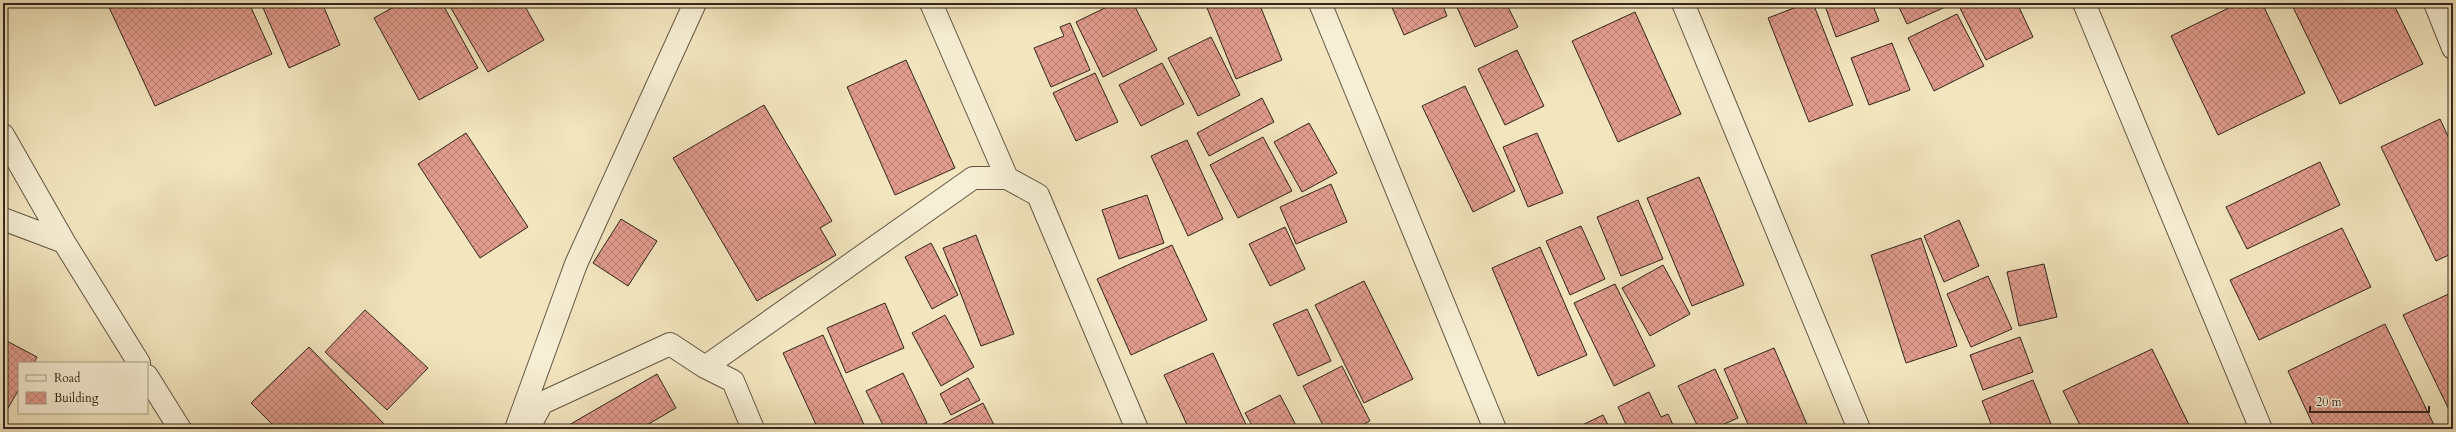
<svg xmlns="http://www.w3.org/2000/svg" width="2456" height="432" font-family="Cardo,serif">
<defs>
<pattern id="building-cross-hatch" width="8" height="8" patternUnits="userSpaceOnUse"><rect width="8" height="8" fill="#e29c8e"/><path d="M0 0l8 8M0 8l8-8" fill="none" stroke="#b87f73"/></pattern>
</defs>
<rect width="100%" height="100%" fill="#f3e6bf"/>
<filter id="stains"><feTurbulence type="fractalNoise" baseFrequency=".005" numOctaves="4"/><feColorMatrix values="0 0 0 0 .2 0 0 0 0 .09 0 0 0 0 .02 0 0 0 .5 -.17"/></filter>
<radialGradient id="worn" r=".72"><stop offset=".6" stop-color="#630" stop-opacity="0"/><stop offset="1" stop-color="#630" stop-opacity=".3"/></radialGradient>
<path fill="url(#building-cross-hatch)" stroke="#31261c" d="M107 3H249L272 54 155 106Z
M261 3H322L340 45 289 68Z
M401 3H442L478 68 419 100 374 18Z
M448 3H523L544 40 488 72Z
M1115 3H1133L1157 50 1103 77 1076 22Z
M1205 3H1259L1282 60 1236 79Z
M1390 3H1442L1447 16 1404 35Z
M1455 3H1506L1518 27 1475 47Z
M1807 3H1813L1853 105 1809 122 1768 18Z
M1824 3H1872L1879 21 1836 37Z
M1897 3H1949L1950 5 1907 24Z
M1965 3H2017L2033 37 1986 60 1959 6Z
M2239 3H2262L2305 93 2218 135 2171 36Z
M2291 3H2393L2423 64 2340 104Z
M1635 12 1681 114 1618 142 1572 41Z
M1957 14 1984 66 1934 91 1908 38Z
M1070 23 1090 70 1051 87 1034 48 1064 36 1060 27Z
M1211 37 1240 95 1198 116 1168 58Z
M1892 43 1910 90 1869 105 1851 58Z
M1517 50 1544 106 1505 125 1478 69Z
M906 60 955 168 895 195 847 87Z
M1162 63 1184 104 1141 126 1119 85Z
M1095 73 1118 122 1076 141 1053 93Z
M1465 86 1515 191 1473 212 1422 106Z
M1262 98 1274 122 1209 156 1197 133Z
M764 105 832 221 820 228 836 255 757 301 673 158Z
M2440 119 2453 147V253L2436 261 2381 147Z
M1309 123 1337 173 1302 192 1274 142Z
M466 133 528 227 480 258 418 164Z
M1537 133 1563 193 1528 207 1503 147Z
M1263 137 1292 191 1238 218 1210 165Z
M1187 140 1223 219 1188 236 1151 156Z
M2320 162 2340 205 2247 249 2226 207Z
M1699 177 1744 285 1692 306 1647 198Z
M1331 184 1347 222 1296 244 1280 207Z
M1147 195 1164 243 1119 259 1102 210Z
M1638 200 1663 259 1621 276 1597 217Z
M621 219 657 241 628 286 593 263Z
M1959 220 1979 266 1944 282 1924 236Z
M1581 226 1605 279 1570 295 1546 241Z
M1285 227 1305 269 1270 286 1249 244Z
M2342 228 2371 287 2259 340 2230 280Z
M976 235 1014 334 981 346 943 248Z
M1921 238 1957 346 1906 363 1871 255Z
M931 243 958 295 932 309 905 257Z
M1172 245 1207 320 1131 355 1097 279Z
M1540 247 1587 355 1538 376 1492 268Z
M2044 264 2057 317 2019 326 2007 272Z
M1663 265 1690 314 1650 336 1622 288Z
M1988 276 2012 329 1971 347 1947 294Z
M1364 281 1413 379 1364 403 1315 305Z
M1615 284 1655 366 1614 386 1574 303Z
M2453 292V418L2403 315Z
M885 303 904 348 846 373 827 328Z
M1307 309 1331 361 1298 376 1273 324Z
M365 310 428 368 387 410 325 352Z
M945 315 974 367 941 386 912 333Z
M2385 324 2434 425 2426 429H2315L2288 371Z
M823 335 866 429H818L783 353Z
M2020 337 2033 372 1983 390 1970 355Z
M3 339 37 357 34 363H19V389L3 417Z
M309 347 389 429H277L251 403Z
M1774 348 1809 429H1750L1724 369Z
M2152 349 2191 429H2082L2063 391Z
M1213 353 1248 429H1189L1164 375Z
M1342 366 1370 421 1354 429H1325L1303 386Z
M1715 369 1738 418 1713 429H1699L1678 386Z
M903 373 927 423 915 429H885L866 391Z
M657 374 676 408 640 429H562Z
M968 378 980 400 951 415 940 394Z
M2033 380 2053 429H1993L1982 401Z
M1649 392 1661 417 1668 414 1675 429H1628L1618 407Z
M1280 395 1298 429H1254L1245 413Z
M983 403 996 429H938L937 427Z
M1603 415 1610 429H1574Z"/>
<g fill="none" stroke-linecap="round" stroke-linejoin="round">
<defs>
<path id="minor" d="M931 3 1007 178
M1320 3 1495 429
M1683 3 1859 429
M2084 3 2261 429
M2435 3 2453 48
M3 135 64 242 139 363
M3 219 64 242
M705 367 973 178H1007L1038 195 1137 429
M147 376 180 429
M516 429 576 264 695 3
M528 429 542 403 670 344 705 367 733 381 753 429"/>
</defs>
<use href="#minor" stroke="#625645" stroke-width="24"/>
<use href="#minor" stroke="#f7efd5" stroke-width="22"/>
</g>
<rect width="2456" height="432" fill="none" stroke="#f3e6bf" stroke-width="16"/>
<rect x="4" y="4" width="2448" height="424" fill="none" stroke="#31261c" stroke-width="2"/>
<rect x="8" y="8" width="2440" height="416" fill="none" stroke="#31261c"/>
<rect x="18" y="362" width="130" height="52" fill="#f7efd5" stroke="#a89f8b"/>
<rect x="26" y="375" width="20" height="6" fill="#f7efd5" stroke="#a89f8b"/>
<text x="54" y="382" font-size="12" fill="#31261c">Road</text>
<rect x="26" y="392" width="20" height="12" fill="url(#building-cross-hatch)" stroke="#a89f8b"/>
<text x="54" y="402" font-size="12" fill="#31261c">Building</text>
<path d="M2310 406v6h119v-6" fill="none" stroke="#31261c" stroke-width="2"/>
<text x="2316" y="406" font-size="12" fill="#31261c" stroke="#f7efd5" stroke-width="3" paint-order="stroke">20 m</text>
<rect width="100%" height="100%" filter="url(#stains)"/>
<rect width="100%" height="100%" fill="url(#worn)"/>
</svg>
